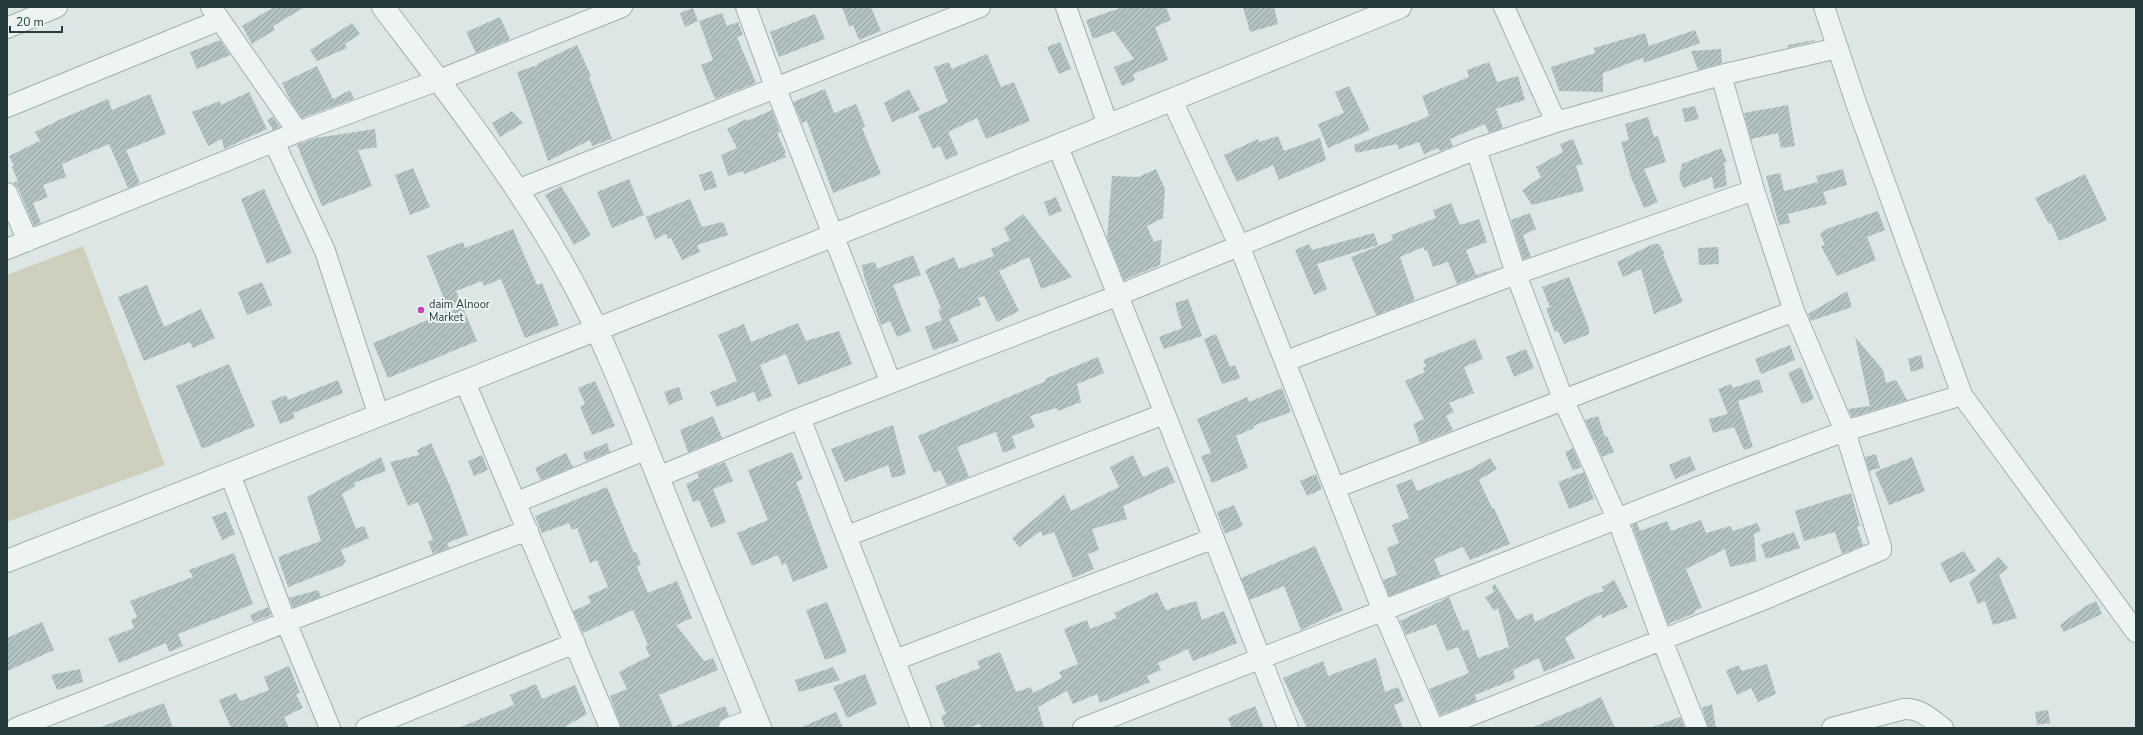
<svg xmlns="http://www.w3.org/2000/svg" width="2143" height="735" font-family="'Nunito Sans',sans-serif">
<defs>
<pattern id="building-hatch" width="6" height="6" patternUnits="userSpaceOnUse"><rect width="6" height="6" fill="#b3c2c2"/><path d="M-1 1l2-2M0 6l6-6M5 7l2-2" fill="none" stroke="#919f9f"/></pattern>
</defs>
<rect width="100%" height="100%" fill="#dce6e5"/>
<path fill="#cecfbd" d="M83 246 165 465 7 522V275Z"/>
<path fill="url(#building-hatch)" d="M274 7H305L273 26 275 30 252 44 242 26Z
M842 7H871L881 31 859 40 853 25 849 26Z
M1123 7H1166L1171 20 1155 27 1168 60 1133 74 1135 80 1122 86 1114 67 1134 59 1114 31 1093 39 1086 20Z
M1243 7H1274L1278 24 1250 32Z
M693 8 698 21 685 27 680 13Z
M722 13 727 26 738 22 743 35 737 37 756 83 715 99 701 65 713 60 699 21Z
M815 14 825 39 779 57 770 32Z
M500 17 510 39 476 53 466 32Z
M352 23 360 34 345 44 347 48 317 61 310 50Z
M1695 30 1700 43 1644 63 1643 58 1603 73V92L1559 91 1551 67 1595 53 1594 48 1645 33 1649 46Z
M220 40 230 55 197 69 190 52Z
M1815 40V41L1788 48V45Z
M1060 42 1071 69 1059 74 1047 47Z
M577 45 591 76 589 77 612 139 592 146 590 140 548 161 517 72 538 65 537 64Z
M1721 49 1722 63 1698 70 1691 51Z
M987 54 1001 87 1014 82 1030 121 986 139 977 118 948 132 958 154 946 160 940 146 933 149 918 116 948 102 934 67 949 62 952 69Z
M1489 62 1497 82 1518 76 1525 100 1496 109 1503 128 1489 133 1485 124 1450 139 1453 146 1440 151 1438 148 1424 154 1419 142 1399 149 1397 144 1356 153 1354 145 1425 118 1429 115 1422 96 1469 77 1467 70Z
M317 66 333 99 350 90 354 99 302 118 291 102 282 83Z
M1349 86 1370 130 1328 148 1318 124 1344 113 1335 92Z
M825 89 834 113 856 104 865 126 862 128 881 174 833 193 807 121 802 123 793 102Z
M909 89 920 110 892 122 884 103Z
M249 92 267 129 224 149 222 139 208 146 192 112 220 101 221 105Z
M150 94 166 134 126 150 140 183 128 188 109 144 62 164 66 177 43 185 48 197 33 203 41 223 34 226 18 188 13 183 18 181 12 167 14 166 9 156 40 141 35 132 61 119 108 99 112 110Z
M1788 105 1795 146 1781 148 1778 133 1751 139 1744 113Z
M1695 106 1699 119 1685 122 1682 109Z
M772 110 780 132 777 133 786 153 784 154 786 157 744 174 743 171 728 176 721 155 737 148 727 129 746 119 747 121Z
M512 111 523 123 500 137 492 123Z
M273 117 280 127 273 130 267 120Z
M1648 117 1654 137 1658 136 1666 162 1644 169 1658 202 1644 208 1631 177 1621 142 1629 140 1625 124Z
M375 129 377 147 358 150 372 186 322 206 297 145 315 138Z
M1278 136 1284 151 1320 138 1326 160 1279 180 1273 165 1237 182 1224 155 1258 139 1259 142Z
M1573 139 1583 164 1576 166 1584 191 1532 205 1522 190 1541 177 1536 167 1563 152 1560 144Z
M1721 148 1727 162 1724 163 1727 186 1714 189 1712 177 1683 188 1679 177 1682 164Z
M413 168 430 207 410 215 395 175Z
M1156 169 1165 189 1163 218 1147 226 1154 242 1162 239 1160 265 1124 280 1107 238 1112 176 1138 177Z
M1843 169 1847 185 1823 192 1827 204 1788 214 1790 223 1779 225 1766 176 1780 173 1784 191 1818 182 1816 176Z
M712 171 717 187 704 191 699 175Z
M2085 174 2107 220 2059 241 2051 223 2049 224 2035 198Z
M629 179 644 215 612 228 597 192Z
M561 186 591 235 574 245 545 195Z
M264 189 292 253 267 264 241 199Z
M1056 197 1062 211 1049 216 1044 202Z
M690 199 702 227 723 222 728 235 697 245 700 252 682 260 671 238 668 239 666 234 655 239 646 217Z
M1451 203 1460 225 1479 219 1487 242 1466 250 1476 275 1502 267 1457 284 1448 262 1433 267 1427 250 1425 251 1423 247 1400 257 1415 300 1376 315 1351 257 1393 240 1391 235 1436 218 1433 210Z
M1878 211 1885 230 1867 237 1876 260 1837 276 1821 246 1825 245 1820 234 1824 230Z
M1530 213 1536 229 1523 235 1531 257 1523 259 1511 220Z
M1023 214 1072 277 1041 289 1029 257 999 271 1019 311 997 322 984 296 978 298 981 305 949 319 959 341 933 350 925 327 942 320 938 310 941 308 925 270 954 257 959 269 994 256 991 249 1010 240 1004 228Z
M513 229 537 285 542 283 559 325 525 338 501 279 484 286 482 281 456 291 477 341 388 378 373 343 449 311 427 256 463 242 465 248Z
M1374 233 1378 245 1317 264 1327 289 1314 295 1295 250 1309 244 1312 250Z
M1653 244H1659L1665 254 1663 255 1683 302 1654 314 1641 269 1623 277 1617 262Z
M1718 247 1719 264 1699 265 1698 248Z
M913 255 921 275 893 285 911 331 897 337 890 321 881 325 864 276 862 265 875 262 877 269Z
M1569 277 1589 328V334L1564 344 1558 331 1555 332 1546 308 1550 307 1542 287Z
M262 282 272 305 247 315 238 292Z
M147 285 164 327 201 309 215 338 193 348 190 342 144 361 118 297Z
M1847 291 1852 307 1811 321 1808 314Z
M1188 299 1202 336 1164 349 1159 337 1182 328 1175 303Z
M798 323 806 341 839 331 852 364 798 385 786 354 760 365 772 396 758 402 754 392 717 407 710 392 737 381 718 335 744 324 751 342Z
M1216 334 1230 367 1235 365 1240 378 1222 384 1204 339Z
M1855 337 1883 370 1886 383 1896 380 1907 400 1852 417 1848 409 1870 406Z
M1475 339 1483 359 1464 367 1474 393 1449 403 1454 412 1446 416 1453 430 1420 443 1413 424 1424 419 1405 381 1425 372 1423 368 1426 366 1423 360Z
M1790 345 1795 360 1761 374 1755 359Z
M1526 349 1534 368 1514 377 1506 357Z
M1921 355 1924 368 1911 372 1908 359Z
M1098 357 1104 373 1077 384 1081 402 1058 411 1056 408 1030 416 1035 427 1012 436 1016 448 1003 453 996 432 957 447 969 477 947 485 940 470 934 473 918 436 1046 381 1045 379Z
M229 364 255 426 202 449 176 386Z
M1801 367 1814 399 1802 404 1788 373Z
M1759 379 1763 392 1738 401 1753 447 1744 450 1734 427 1713 433 1709 419 1728 414 1718 389 1731 384 1733 388Z
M338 380 343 393 293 413 295 418 280 424 271 401 286 395 288 400Z
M595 381 615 426 592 435 580 407 585 404 578 388Z
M679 387 683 399 669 405 664 392Z
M1282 388 1291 412 1253 426 1254 428 1236 436 1248 468 1212 483 1201 456 1211 453 1197 419 1247 397 1249 402Z
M713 416 722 438 688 452 680 430Z
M1598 416 1605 437 1607 436 1614 452 1602 457 1585 420Z
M893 425 906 474 892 478 888 465 845 482 831 449Z
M431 443 450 486 468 535 447 543 449 548 433 554 428 542 433 540 418 502 408 506 390 462 419 455 417 450Z
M607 443 610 452 586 461 583 453Z
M1573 448 1581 467 1573 471 1565 452Z
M792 452 803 479 796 482 828 568 793 582 786 563 782 565 778 555 752 566 737 533 768 520 748 470Z
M566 453 573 467 541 480 535 468Z
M1876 454 1880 468 1869 471 1865 457Z
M482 455 488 470 474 476 468 461Z
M1133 455 1143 477 1168 466 1175 482 1123 506 1127 519 1092 529 1099 550 1088 554 1094 569 1073 578 1054 532 1043 536 1041 531 1019 547 1012 538 1064 494 1071 511 1119 487 1110 467Z
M1690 456 1696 470 1675 479 1669 465Z
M381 457 386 471 354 483 355 486 342 494 356 529 364 526 369 538 341 550 346 562 343 563 344 565 288 587 278 557 321 541 307 497Z
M1912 457 1925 491 1889 505 1875 472Z
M1490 458 1497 469 1479 480 1492 508H1494L1510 544 1470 560 1463 547 1434 559 1441 576 1389 596 1383 580 1397 575 1387 548 1399 543 1392 525 1409 518 1396 485 1412 479 1417 491 1471 469Z
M725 462 733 481 713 489 726 522 711 528 699 500 693 502 686 484 699 478 697 473Z
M1584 472 1594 499 1569 509 1558 482Z
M1316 474 1322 489 1307 496 1300 481Z
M607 487 634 553 636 552 641 565 637 567 648 593 677 581 692 618 676 625 704 661 713 658 718 670 659 695 673 727 725 706 729 716 720 720 718 728H621L610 696 627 689 619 672 650 656 645 646 648 645 633 610 583 633 573 611 591 603 588 596 608 587 597 560 590 563 577 528 572 530 569 523 542 533 535 516Z
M1851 493 1860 526H1857L1863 545 1842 554 1835 532 1804 541 1795 511Z
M1234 505 1243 526 1225 534 1217 512Z
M226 512 235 534 222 540 212 517Z
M1701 520 1706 533 1731 526 1733 531 1757 523 1761 531 1754 534 1756 561 1730 567 1725 549 1686 569 1702 608 1695 610V613L1668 624 1632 525 1637 523 1640 531 1667 521 1671 531Z
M1794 532 1800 548 1766 559 1761 544Z
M1315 546 1343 610 1301 630 1284 586 1250 600 1241 578Z
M1964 551 1976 571 1950 583 1940 563Z
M234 553 253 604 178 634 183 646 169 652 166 643 119 663 108 638 134 628 131 620 137 617 130 601 193 577 189 570Z
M1999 557 2008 568 1999 575 2017 618 1993 625 1985 601 1978 604 1969 582Z
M1614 580 1628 607 1602 618 1601 614 1565 638 1575 658 1544 672 1539 658 1513 670 1515 679 1475 695 1477 701 1440 715 1429 689 1469 673 1459 649 1458 647 1447 651 1436 624 1406 635 1400 621 1449 597 1463 631 1468 629 1478 658 1509 647 1498 608 1494 611 1485 597 1494 592 1492 586 1495 584 1517 620 1532 613 1535 622 1591 595 1604 591 1602 587Z
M318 590 321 597 293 607 289 598Z
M1157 592 1166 610 1196 601 1202 620 1224 611 1237 643 1193 661 1188 649 1158 663 1161 670 1147 676 1150 682 1100 703 1097 694 1073 704 1067 691 1038 707 1044 728H981L980 724 967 728H945L941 716 946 714 935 686 980 668 977 661 1000 652 1016 692 1031 687 1033 693 1062 678 1059 672 1078 664 1064 629 1087 620 1090 629 1117 618 1114 613Z
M2096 601 2102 614 2064 632 2060 625 2084 607Z
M827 602 847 652 825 660 806 610Z
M268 607 271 615 253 622 250 615Z
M42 622 54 650 7 671V638Z
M1376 658 1385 692 1398 687 1404 701 1394 705 1403 728H1307L1283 678 1323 661 1328 676Z
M1767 664 1776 694 1758 702 1751 688 1737 695 1726 671 1738 665 1742 671Z
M289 666 300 693 296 694 303 708 284 717 289 728H231L219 700 236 693 240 701 269 690 264 677Z
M833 667 840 680 799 692 795 680Z
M80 669 83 682 57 690 51 675Z
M865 674 877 704 847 718 833 687Z
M536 684 542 699 575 685 587 714 563 728H458L514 705 510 695Z
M1601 697 1615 728H1531L1578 708Z
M164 703 173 728H101V727Z
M1712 704 1716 728H1708L1702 708Z
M1255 706 1264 728H1232L1228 718Z
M2048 710 2050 723 2037 725 2035 712Z
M836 712 843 728H800Z
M1680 717 1685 728H1653V727Z"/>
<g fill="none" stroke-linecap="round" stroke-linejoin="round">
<defs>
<path id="minor" d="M211 7 298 132
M746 7 776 89 891 383
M1066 7 1108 125
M1504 7 1556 122
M7 28 57 7
M1172 100 1239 245 1383 611 1433 728
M7 107 220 20
M274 142 325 251 379 416
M1057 145C1137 338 1211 533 1288 728
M1476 149 1516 274 1563 399 1617 518 1662 640 1697 728
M517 190 980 7
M7 193 28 241
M7 249 298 132 439 80 622 7
M1286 361 1516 274 1754 190
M465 382 610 728
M1962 395 2136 632
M800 418 921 728
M230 474 286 622 330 728
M658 477 800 418 1119 295 1476 149 1556 122 1721 75 1838 48
M1335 488 1794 311
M517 502 647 449
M847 536 1164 414
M895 660 1212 539
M16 728 286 622 528 530
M366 728 575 643
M729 728 756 718
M1083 728 1721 478 1845 431 1962 395 1855 100 1824 7
M1439 728 1765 599 1881 550V547L1845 431 1794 311 1754 190 1721 75
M1832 728 1904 709C1920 708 1930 718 1943 728"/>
<path id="tertiary" d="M383 7C452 98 525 190 578 292 609 351 633 415 658 477 691 561 726 644 760 728
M7 561C473 379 938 196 1400 7"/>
</defs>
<use href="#minor" stroke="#a2afaf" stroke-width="22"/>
<use href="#tertiary" stroke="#a2afaf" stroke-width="24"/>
<use href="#minor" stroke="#eef4f4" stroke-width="20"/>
<use href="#tertiary" stroke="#eef4f4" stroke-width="22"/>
</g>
<circle fill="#ca41b0" stroke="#ebf4f3" stroke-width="1.5" cx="421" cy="310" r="4"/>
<g text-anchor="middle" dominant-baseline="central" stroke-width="4" stroke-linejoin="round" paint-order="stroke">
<g font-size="11" fill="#263b3b" stroke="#ebf4f3" text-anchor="start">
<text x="429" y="304">daim Alnoor<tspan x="429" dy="13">Market</tspan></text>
</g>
</g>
<rect width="2143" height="735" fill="none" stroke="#263b3b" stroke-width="16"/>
<path d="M10 26v6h52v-6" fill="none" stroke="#263b3b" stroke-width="2"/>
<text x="16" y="26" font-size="12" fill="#263b3b" stroke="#ebf4f3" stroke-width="3" paint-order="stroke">20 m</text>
</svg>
